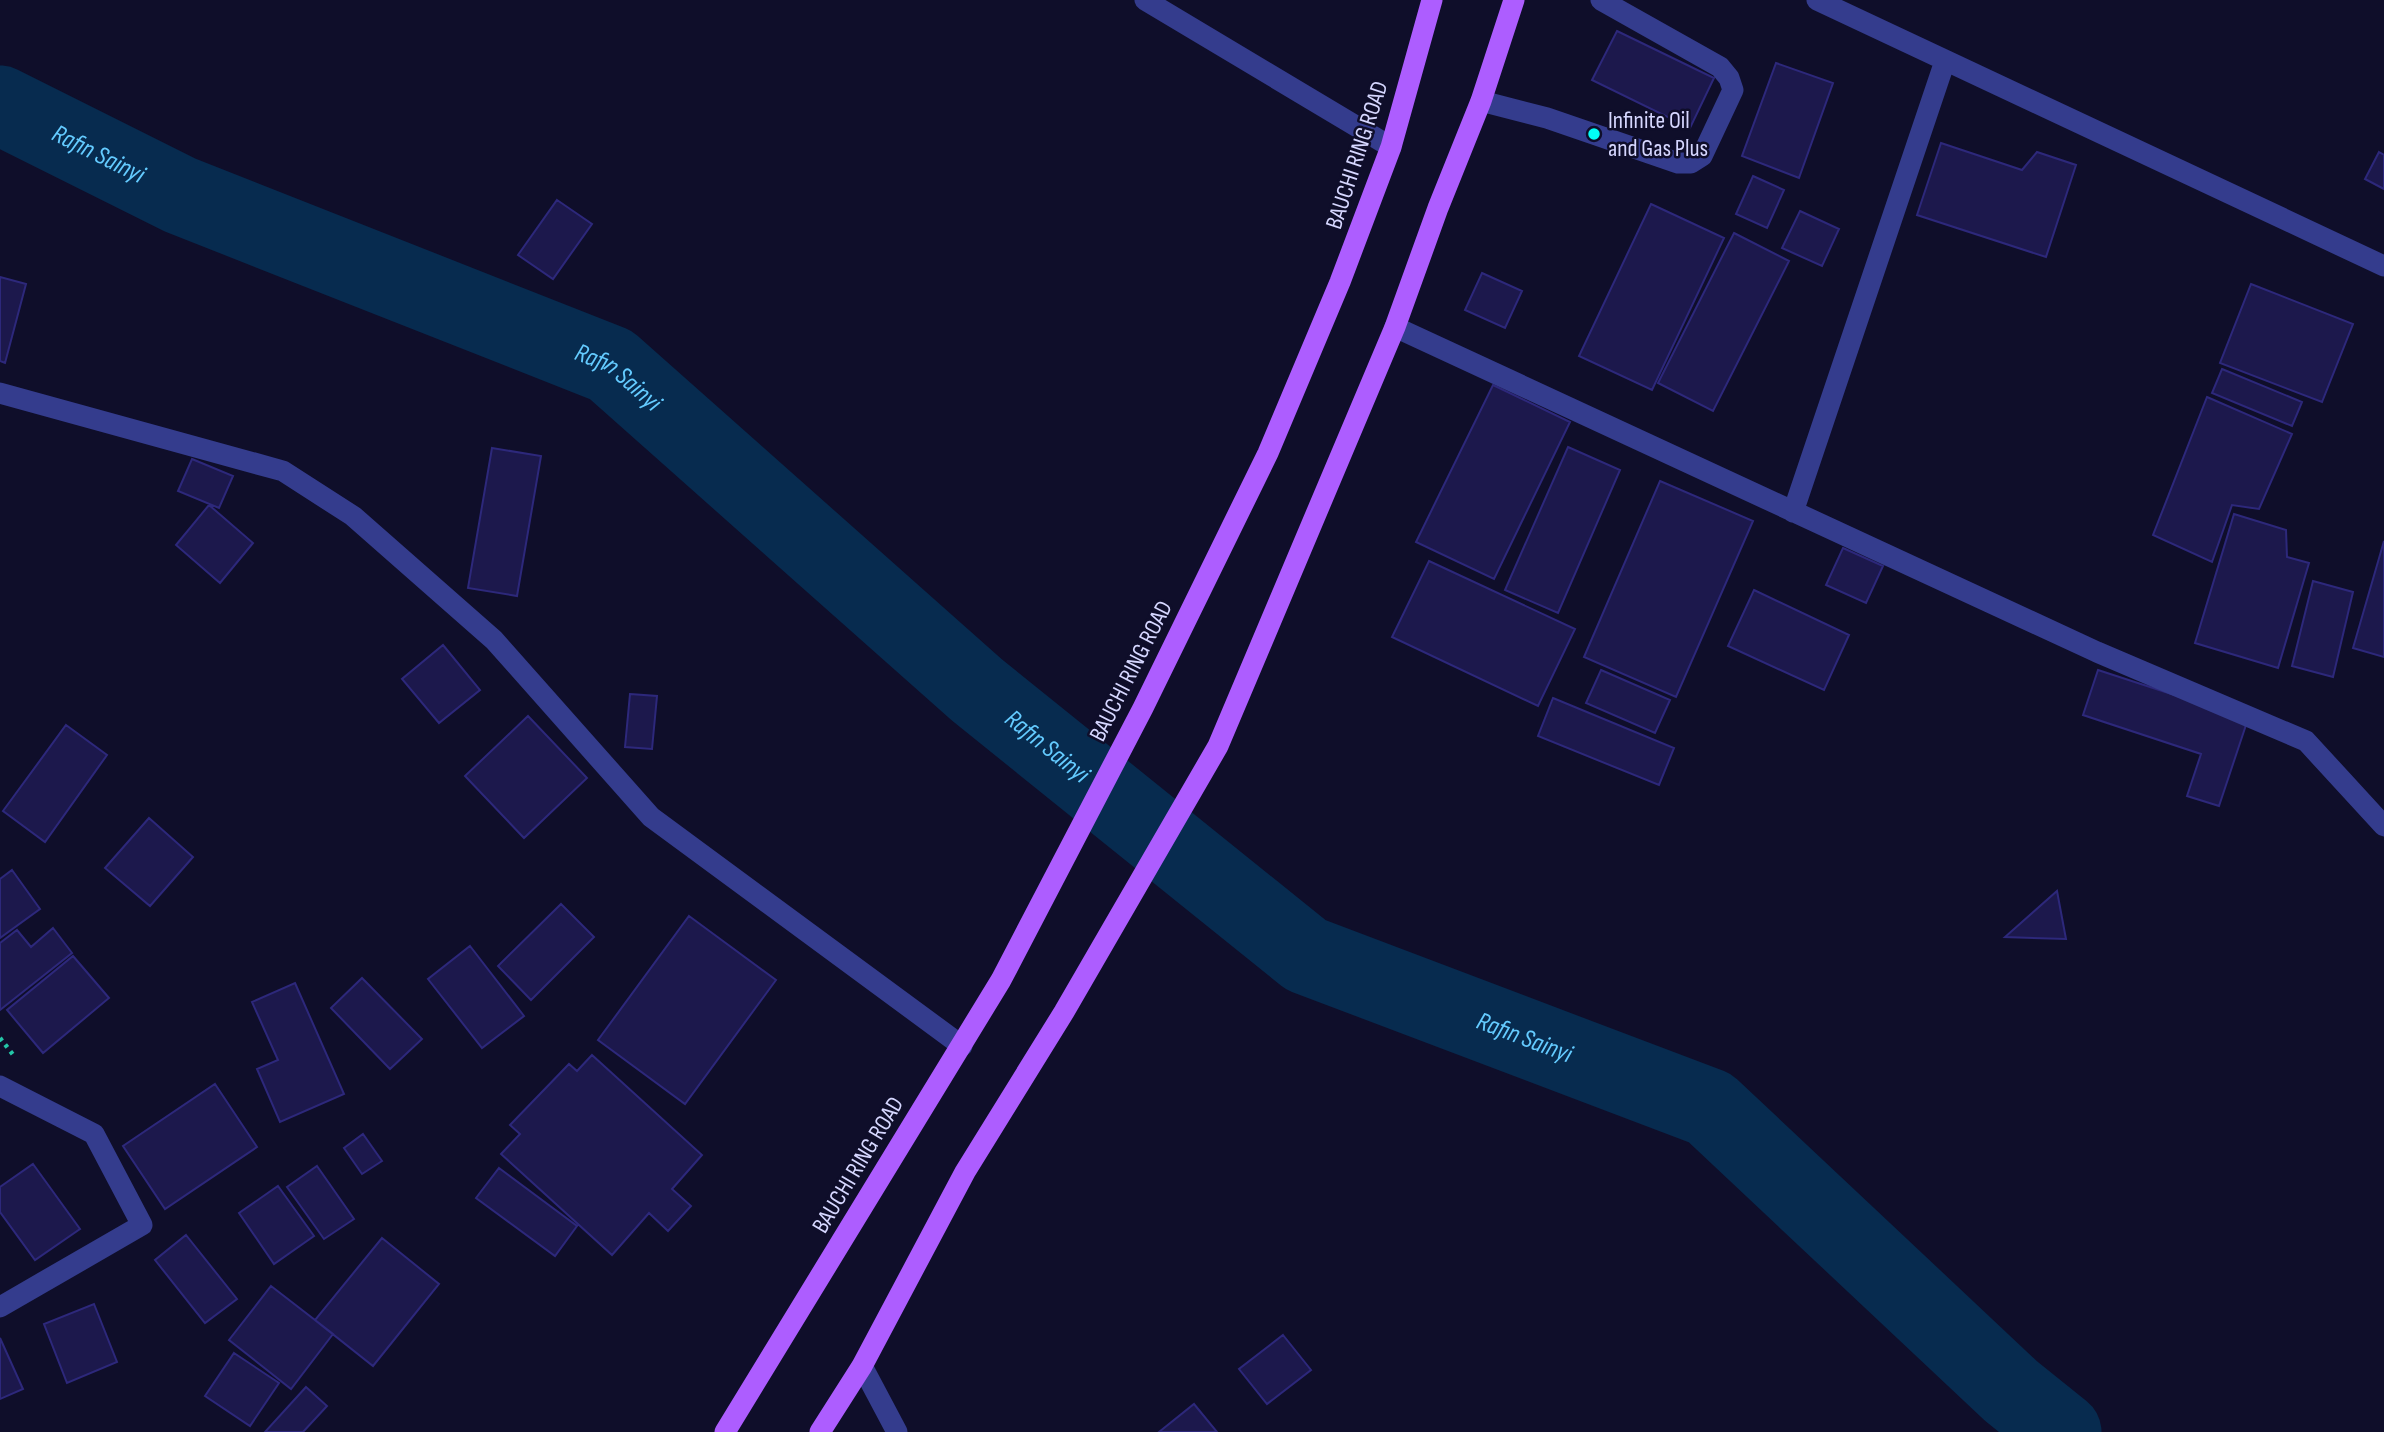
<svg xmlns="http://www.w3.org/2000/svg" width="2384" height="1432" font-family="'Sofia Sans Condensed',sans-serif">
<rect width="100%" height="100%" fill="#0f0e2a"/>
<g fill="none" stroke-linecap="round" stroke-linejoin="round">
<path stroke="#072b4f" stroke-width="79" id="s1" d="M0 105 180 195 611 365 977 690 1306 955 1710 1108 2011 1391 2062 1432"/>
</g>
<path fill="#1c184c" stroke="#2d287b" stroke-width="2" d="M1617 31 1714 78 1690 128 1592 80Z
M1776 63 1833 83 1799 178 1742 156Z
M1941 143 2022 170 2037 152 2076 165 2046 257 1917 215Z
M2379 152 2384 155V189L2365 179Z
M1753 176 1784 190 1767 228 1736 214Z
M557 200 592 224 553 279 518 255Z
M1651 204 1724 238 1652 390 1579 356Z
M1800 211 1839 229 1822 266 1782 248Z
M1734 233 1789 261 1713 411 1658 383Z
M1482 273 1522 291 1505 328 1465 310Z
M0 277 26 284 5 363 0 361Z
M2251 284 2353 324 2322 402 2220 363Z
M2222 369 2302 402 2292 426 2212 393Z
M1493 385 1570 422 1494 579 1416 542Z
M2207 397 2292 434 2259 509 2232 505 2212 562 2153 535Z
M1568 447 1620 470 1558 613 1505 590Z
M492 448 541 456 517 596 468 588Z
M192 459 233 476 219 508 178 491Z
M1660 481 1753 521 1676 697 1584 657Z
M209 505 253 543 220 583 176 545Z
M2234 514 2286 530 2287 557 2309 563 2278 668 2195 643Z
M2384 541V657L2353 648Z
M1843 548 1883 566 1866 603 1826 585Z
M1429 561 1575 629 1538 706 1392 637Z
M2313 581 2353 592 2333 677 2292 666Z
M1754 590 1849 635 1824 690 1728 646Z
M443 645 480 690 439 723 402 679Z
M1601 670 1670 700 1655 733 1586 703Z
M2098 670 2248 719 2219 806 2187 796 2201 754 2083 715Z
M630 694 657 696 652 749 625 747Z
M1553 698 1674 748 1659 785 1538 736Z
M528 716 587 778 524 838 465 776Z
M66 725 107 755 45 842 3 811Z
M149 818 193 857 150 906 105 868Z
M12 870 40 909 0 938V879Z
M2057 891 2066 939 2005 937Z
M561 904 594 937 531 1000 498 966Z
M689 916 776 980 685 1104 598 1040Z
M53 928 72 953 0 1010V943L17 930 31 947Z
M470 946 524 1016 482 1048 428 979Z
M73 956 109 998 43 1053 7 1010Z
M362 978 422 1039 390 1069 331 1008Z
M295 983 344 1094 280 1122 257 1069 278 1060 252 1002Z
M592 1055 702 1155 672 1189 691 1206 668 1231 649 1213 612 1255 501 1154 520 1134 510 1125 569 1064 577 1071Z
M215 1084 257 1147 165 1209 123 1146Z
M363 1134 382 1161 362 1174 344 1148Z
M33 1164 80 1229 35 1260 0 1212V1187Z
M317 1166 354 1219 324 1239 287 1187Z
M499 1168 577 1226 555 1256 476 1198Z
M278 1186 314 1236 274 1264 239 1213Z
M186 1235 237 1299 205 1323 155 1260Z
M382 1238 439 1284 373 1366 315 1320Z
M271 1286 333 1334 291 1389 229 1340Z
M94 1304 117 1362 67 1383 44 1324Z
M1283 1335 1311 1370 1267 1404 1239 1369Z
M0 1338 23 1389 0 1399Z
M234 1353 279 1383 250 1426 205 1396Z
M306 1387 327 1406 303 1432H265Z
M1194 1404 1217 1432H1159Z"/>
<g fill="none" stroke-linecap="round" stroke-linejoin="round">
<path stroke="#24c6a7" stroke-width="4.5" stroke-dasharray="3.5 5" stroke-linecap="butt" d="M0 1038 14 1056"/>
<path stroke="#343c8d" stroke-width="21" d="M1145 0 1391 147
M1817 0 2384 266
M1481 101 1547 118 1678 163H1691L1702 156 1733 90 1729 78 1720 67 1601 0
M1395 327 2097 652 2306 741 2384 826
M0 393 283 471 353 516 494 640 651 817 962 1046
M1793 512 1945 61
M0 1086 94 1134 142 1225 0 1307
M862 1366 897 1432"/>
<path stroke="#ad5dff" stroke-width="21" d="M725 1432 1001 980 1143 708 1268 453 1340 282 1391 147 1432 0
M820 1432 862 1366 965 1172 1064 1012 1218 746 1395 327 1438 208 1481 101 1514 0"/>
</g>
<circle fill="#02fff7" stroke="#0f0e2a" stroke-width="2.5" cx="1594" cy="134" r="7"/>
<g text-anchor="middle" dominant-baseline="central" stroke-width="5" stroke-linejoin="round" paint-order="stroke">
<g font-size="24" fill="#d6d7ff" stroke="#0f0e2a" text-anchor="start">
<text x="1608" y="120">Infinite Oil<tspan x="1608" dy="28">and Gas Plus</tspan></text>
</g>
<g font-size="24" fill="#d6d7ff" stroke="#0f0e2a">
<text transform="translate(1357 155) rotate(-72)">BAUCHI RING ROAD</text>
<text transform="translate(1131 671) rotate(-63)">BAUCHI RING ROAD</text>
<text transform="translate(858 1165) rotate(-59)">BAUCHI RING ROAD</text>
</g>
<g font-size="26" font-style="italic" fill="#64cbff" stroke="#0f0e2a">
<text stroke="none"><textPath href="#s1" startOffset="110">Rafin Sainyi</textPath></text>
<text stroke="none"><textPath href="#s1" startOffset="677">Rafin Sainyi</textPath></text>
<text stroke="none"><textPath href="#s1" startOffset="1244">Rafin Sainyi</textPath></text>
<text stroke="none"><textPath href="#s1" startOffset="1810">Rafin Sainyi</textPath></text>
</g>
</g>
</svg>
